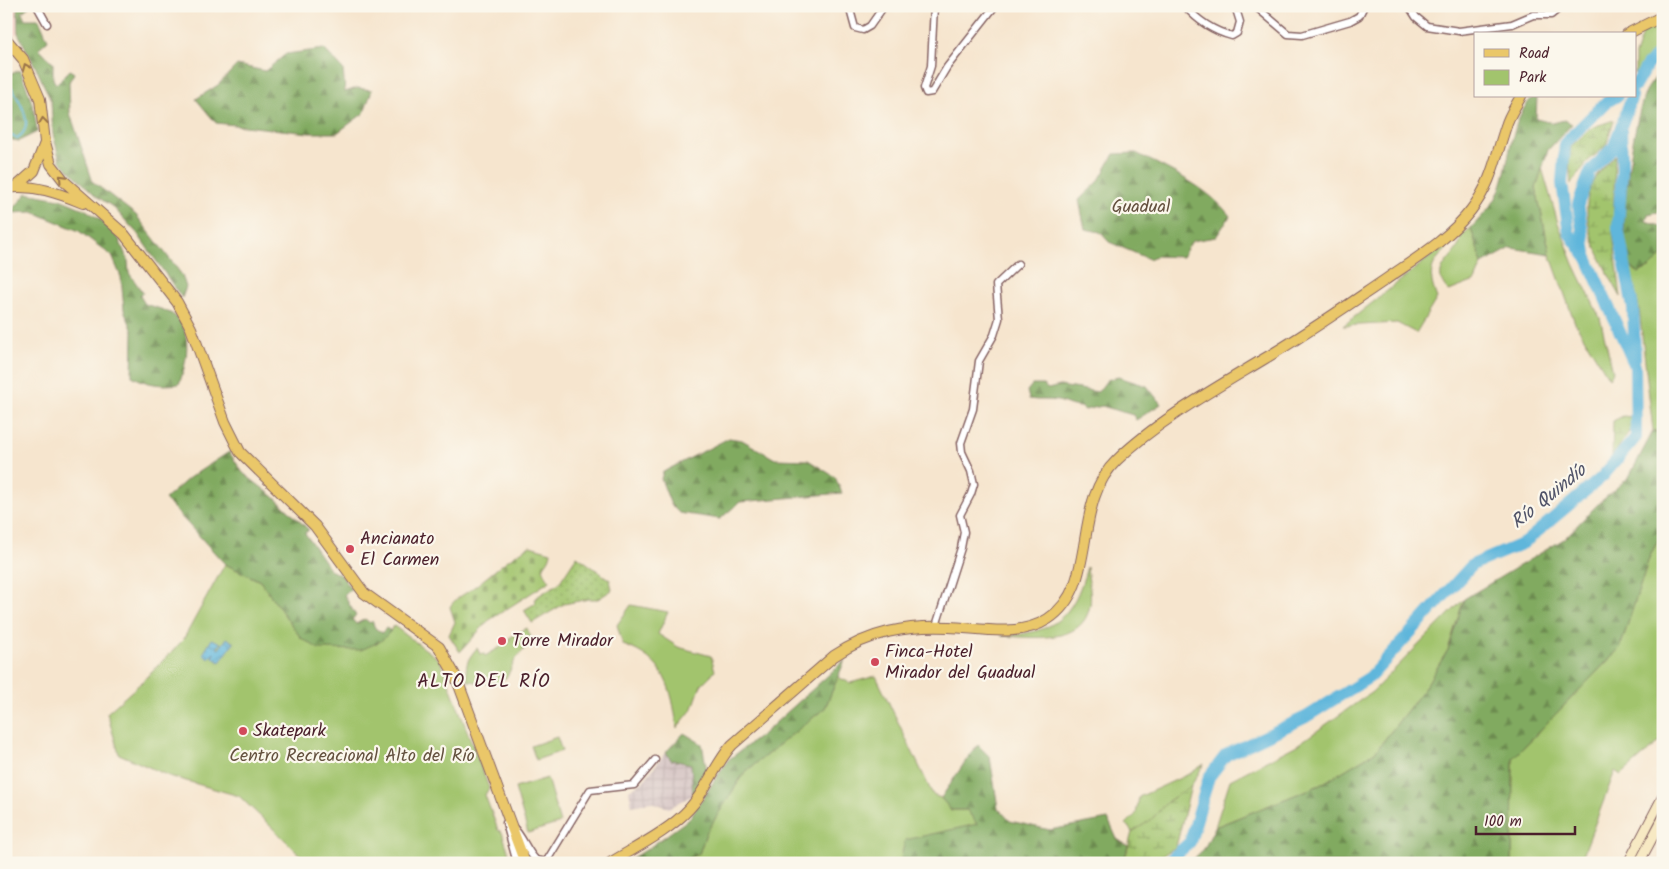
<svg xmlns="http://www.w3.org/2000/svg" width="1669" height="869" font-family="Kalam,sans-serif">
<defs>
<pattern id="industrial-grid" width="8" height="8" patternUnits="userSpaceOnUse" patternTransform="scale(1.25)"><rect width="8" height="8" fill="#d2bfc0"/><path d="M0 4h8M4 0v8" fill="none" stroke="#b6a4a5"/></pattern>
<pattern id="forest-firs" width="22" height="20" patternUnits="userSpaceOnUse" patternTransform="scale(1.25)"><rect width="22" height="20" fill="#81aa60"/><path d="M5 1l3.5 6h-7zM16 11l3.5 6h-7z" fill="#6c8a4f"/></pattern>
<pattern id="wetland-marsh" width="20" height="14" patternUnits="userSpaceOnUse" patternTransform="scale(1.25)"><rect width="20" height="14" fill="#a2c46d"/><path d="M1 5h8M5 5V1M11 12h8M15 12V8" fill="none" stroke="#869f5a"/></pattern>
<pattern id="cemetery-stones" width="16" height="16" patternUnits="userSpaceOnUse" patternTransform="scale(1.25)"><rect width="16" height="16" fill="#a2c46d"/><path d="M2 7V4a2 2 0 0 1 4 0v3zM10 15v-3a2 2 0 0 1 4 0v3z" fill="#869f5a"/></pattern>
<pattern id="garden-dots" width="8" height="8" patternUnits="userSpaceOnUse" patternTransform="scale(1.25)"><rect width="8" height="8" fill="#a2c46d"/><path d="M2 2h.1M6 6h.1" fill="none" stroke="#869f5a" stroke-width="1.8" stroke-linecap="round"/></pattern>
<pattern id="water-waves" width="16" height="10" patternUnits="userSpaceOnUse" patternTransform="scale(1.25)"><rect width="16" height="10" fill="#5eb6db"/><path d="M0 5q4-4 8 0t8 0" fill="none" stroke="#5093b2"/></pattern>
</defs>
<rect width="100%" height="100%" fill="#fbf7ec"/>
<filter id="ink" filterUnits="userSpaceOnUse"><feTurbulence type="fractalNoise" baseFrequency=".02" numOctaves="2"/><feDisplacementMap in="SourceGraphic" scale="10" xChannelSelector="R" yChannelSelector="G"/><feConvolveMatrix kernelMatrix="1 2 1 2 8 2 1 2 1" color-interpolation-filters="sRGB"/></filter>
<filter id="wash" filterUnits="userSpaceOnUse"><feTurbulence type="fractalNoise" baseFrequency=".0096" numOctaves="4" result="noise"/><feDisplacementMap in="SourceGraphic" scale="20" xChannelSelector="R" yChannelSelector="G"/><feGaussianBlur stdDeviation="1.12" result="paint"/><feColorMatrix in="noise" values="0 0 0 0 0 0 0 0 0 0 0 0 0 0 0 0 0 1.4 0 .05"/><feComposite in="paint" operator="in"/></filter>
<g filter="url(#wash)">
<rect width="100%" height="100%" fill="#f6e5ce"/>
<path fill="#f7d1c8" d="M6 6H17L18 33 10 36 6 35Z"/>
<path fill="url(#industrial-grid)" d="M666 752 671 760 691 764 693 795 669 808 651 802 632 806 629 790 643 782Z"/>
<path fill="#a2c46d" stroke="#76724c" d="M1663 19V43L1654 50 1635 74V55L1643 31Z
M1542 168 1558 223 1574 264 1600 318 1613 372 1609 378 1575 323 1550 254 1536 188Z
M1471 228 1482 264 1475 281 1449 291C1425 267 1460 259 1461 236Z
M1445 245V251C1428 265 1429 278 1437 298L1416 333 1397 323 1343 326Z
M1663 255V431H1653L1639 309 1630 265 1638 273 1651 267Z
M1663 532V739L1621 775 1615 771 1580 863H1512L1513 758 1620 648 1650 555Z
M225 564 260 581 301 638 381 641 394 626 440 660 489 788 485 795 498 830 502 832 512 863H309L239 796 169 776 119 754 107 713 143 681 183 640Z
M1087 567C1088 579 1092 594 1090 605 1084 646 1030 637 1001 636 1054 633 1073 619 1087 567Z
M1464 599 1448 650 1424 689 1375 752 1320 785 1215 827 1230 780 1297 745 1372 692Z
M631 605 668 612 658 634 678 647 711 656 715 671 701 685 693 708 677 728C672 688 665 659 623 645L617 625Z
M527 628 532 640 515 660 507 677 495 684 468 681C464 667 467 659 477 648L480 654 483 653 485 656 511 641 509 638Z
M876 676 933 795 941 798 951 810H967L977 824 901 858 914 863H686L688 858 699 854 706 833 744 773 825 708 838 677 850 683Z
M557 737 562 751 536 760 531 746Z
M1204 764 1191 786 1167 802 1152 820 1132 832 1126 824 1136 814 1139 797 1191 773Z
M547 778 560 823 528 833 515 788Z"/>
<path fill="url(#forest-firs)" stroke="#666446" d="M17 6H30L22 12 25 19H39L48 40 39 48 53 63V79L56 84 70 70 74 73 69 82 70 113 93 182 136 215 182 275 186 287 182 298 137 233 113 207 96 196 60 161 53 134 51 101 37 70 18 33Z
M324 49 343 69 345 92 357 88 372 90 364 113 337 133H309L216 123 196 99 218 85 237 65 265 71 286 54Z
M6 66 11 74 20 70C29 92 35 109 37 132L19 141 6 139C6 127 12 119 14 106L6 104Z
M1663 70V211L1648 214 1646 221 1663 227V255L1651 267 1638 273C1636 271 1632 268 1630 265 1615 235 1633 122 1646 91 1650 84 1657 75 1663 70Z
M1534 96H1537L1536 119 1553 123 1564 120 1572 124 1548 150 1536 188 1550 254 1511 248 1482 264 1471 228C1479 219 1490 209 1496 198 1512 167 1507 121 1534 96Z
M1136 153C1169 170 1207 186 1230 216L1216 237 1192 241 1182 257 1156 256 1149 259 1109 242 1100 232 1085 229 1079 200 1098 182 1114 154Z
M27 193 60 199 86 210 101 220 119 239 128 261 129 273 143 293 140 296 145 304C153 307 164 309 172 314 194 328 187 364 179 384 161 386 148 385 132 376L133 331 124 310 121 277 112 256 79 231 33 212 10 213Z
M1118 377 1147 386 1161 404 1136 420 1133 415 1102 406 1085 410 1081 407C1072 407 1066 403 1058 401 1048 399 1039 401 1029 399L1027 391 1032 385H1043L1048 389 1060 386 1098 392 1107 380Z
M1653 431H1663V532L1650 555 1620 648 1513 758 1512 863H1189L1204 849 1215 827 1320 785 1375 752 1424 689 1448 650 1464 599 1564 539 1597 505 1629 477Z
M729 438 742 440 775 459 808 460 835 477 842 493 740 502 720 519 679 513 671 505 661 479 663 472Z
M229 452 243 473 274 497 309 530 305 533 330 570 342 576 351 589 344 595 356 616 352 619 356 624 365 619 370 623 372 621 375 628 382 633 386 628 391 631 381 641 361 650 319 649 301 638 260 581 225 564 165 499 189 478Z
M845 660 825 708 744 773 706 833 699 854 688 858 686 863H623L646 850 689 819 728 760 763 734Z
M684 733 702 744 707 771 693 795 691 764 671 760 666 752Z
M978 745 990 757 998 808 1010 821 1050 830 1108 819 1117 839 1128 846 1124 863H1002C986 856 976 860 960 863 942 865 919 864 901 858L905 840 977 824 967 810H951L941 798 969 756Z"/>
<path fill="url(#wetland-marsh)" stroke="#76724c" d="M1614 120 1606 146 1588 161 1571 184 1569 162 1571 146 1593 127Z
M1615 155 1613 233 1621 297C1603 265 1572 214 1595 178 1600 170 1609 162 1615 155Z
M1623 416 1631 417 1632 427 1612 457 1613 421Z
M1191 786 1176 847 1150 863H1124L1132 832 1151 820 1167 802Z"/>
<path fill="url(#cemetery-stones)" stroke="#76724c" d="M530 546 551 552C549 568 536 563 550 581L488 621 460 652 449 635 455 622 450 607C455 598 462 596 470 590 491 575 507 558 530 546Z"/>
<path fill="url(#garden-dots)" stroke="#76724c" d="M577 556 610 580 612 590 598 599H589L564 604 532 623 524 610 536 603 535 598 559 583Z"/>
<path fill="url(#water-waves)" stroke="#546a83" d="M227 638 234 643 220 662 213 658 214 653 209 658 203 654 212 639 221 643 217 648 219 649Z"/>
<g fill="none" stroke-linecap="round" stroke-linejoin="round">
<path stroke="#5eb6db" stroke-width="2" d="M6 79C15 93 39 126 17 138L6 134"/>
<path stroke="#5eb6db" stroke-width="12" d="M1635 86 1647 65 1663 49
M1621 128 1622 170 1618 228 1633 308 1635 358
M1586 253 1578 204 1590 172 1614 146 1632 96
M1167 863 1190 842 1209 777 1226 755 1306 717 1370 677 1472 565 1524 543 1602 477 1636 437 1635 366 1587 258 1569 233 1562 183 1565 143 1605 103 1617 96"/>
</g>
</g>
<g filter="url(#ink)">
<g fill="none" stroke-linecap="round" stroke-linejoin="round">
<defs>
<path id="minor" d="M37 6 47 24
M849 6 855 28 863 30 870 26 884 6
M934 6 931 66 924 88 926 93 932 92 947 67 995 6
M1185 6C1198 21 1213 31 1232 36L1237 33 1240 22 1235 6
M1255 6 1288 34 1302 35 1350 21 1359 16 1364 6
M1409 6 1416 17 1427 26 1459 31 1512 24 1533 15H1551L1562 6
M936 626 961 548 964 532 960 515 971 494 974 484 971 471 962 452 961 443 973 409 979 361 994 335 999 319 996 285 1018 264
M506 823 517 863
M513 827C523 837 526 850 536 860L546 862 590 790 634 785 655 760"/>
<path id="secondary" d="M1628 863 1663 796
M1639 863 1663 818"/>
<path id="primary" d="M1627 34 1663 16
M6 39 23 59 40 99 45 142 51 164 65 182 124 234 177 302 191 328 225 422 240 452 315 526 364 593 439 647 456 677 525 863
M16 187 34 171 45 143
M6 188C34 184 58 193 83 203
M610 863C636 847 669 831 689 809 707 790 715 764 732 745L834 656C870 632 906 625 949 627 980 628 1019 638 1048 619 1100 585 1070 505 1117 460 1157 421 1216 388 1264 359 1305 335 1345 307 1385 280 1415 259 1448 240 1471 210 1492 183 1495 158 1506 126 1509 115 1516 106 1521 96"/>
</defs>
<use href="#minor" stroke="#866464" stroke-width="9"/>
<use href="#secondary" stroke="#866464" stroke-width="11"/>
<use href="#primary" stroke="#866464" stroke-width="12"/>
<use href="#minor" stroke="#fff" stroke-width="6"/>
<use href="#secondary" stroke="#f7e9c3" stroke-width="9"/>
<use href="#primary" stroke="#eac769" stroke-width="10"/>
</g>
<defs><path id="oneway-chevron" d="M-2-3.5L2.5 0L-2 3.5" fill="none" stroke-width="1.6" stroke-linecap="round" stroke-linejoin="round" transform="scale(1.25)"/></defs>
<g stroke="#9a734a">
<use href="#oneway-chevron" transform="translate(26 67) rotate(-113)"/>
<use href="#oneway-chevron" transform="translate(43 121) rotate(-96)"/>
<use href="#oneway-chevron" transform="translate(62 178) rotate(-133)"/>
</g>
</g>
<g fill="#d1495b" stroke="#fbf7ec" stroke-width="2">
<circle cx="350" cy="549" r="5"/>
<circle cx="502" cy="641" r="5"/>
<circle cx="875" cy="662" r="5"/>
<circle cx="243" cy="731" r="5"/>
</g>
<g text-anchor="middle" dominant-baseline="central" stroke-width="4.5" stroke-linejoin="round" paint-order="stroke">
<g font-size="18" fill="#64513f" stroke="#fbf7ec">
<text x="1141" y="207">Guadual</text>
<text x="352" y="756">Centro Recreacional Alto del Río</text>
</g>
<g font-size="18" fill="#4a1f2b" stroke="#fbf7ec" text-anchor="start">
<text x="360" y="539">Ancianato<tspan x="360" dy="21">El Carmen</tspan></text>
<text x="512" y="641">Torre Mirador</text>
<text x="885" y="652">Finca-Hotel<tspan x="885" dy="21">Mirador del Guadual</tspan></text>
<text x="253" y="731">Skatepark</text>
</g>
<g font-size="19" font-style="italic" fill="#515469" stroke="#fbf7ec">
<text transform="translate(1549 497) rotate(-39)">Río Quindío</text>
</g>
<g font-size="19" letter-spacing="1" fill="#4a1f2b" stroke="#fbf7ec">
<text x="484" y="682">ALTO DEL RÍO</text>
</g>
</g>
<rect width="1669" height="869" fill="none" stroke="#fbf7ec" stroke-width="25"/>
<rect x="1474" y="32" width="162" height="65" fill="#fbf7ec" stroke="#b4a19f"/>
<rect x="1484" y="49" width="25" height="8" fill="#eac769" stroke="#b4a19f"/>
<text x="1519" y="58" font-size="15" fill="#4a1f2b">Road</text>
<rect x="1484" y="70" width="25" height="15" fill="#a2c46d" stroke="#b4a19f"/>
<text x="1519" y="82" font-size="15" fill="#4a1f2b">Park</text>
<path d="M1476 826v8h99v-8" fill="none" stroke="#4a1f2b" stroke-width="2.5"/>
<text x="1484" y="826" font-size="15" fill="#4a1f2b" stroke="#fbf7ec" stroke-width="4" paint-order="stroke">100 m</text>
</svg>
